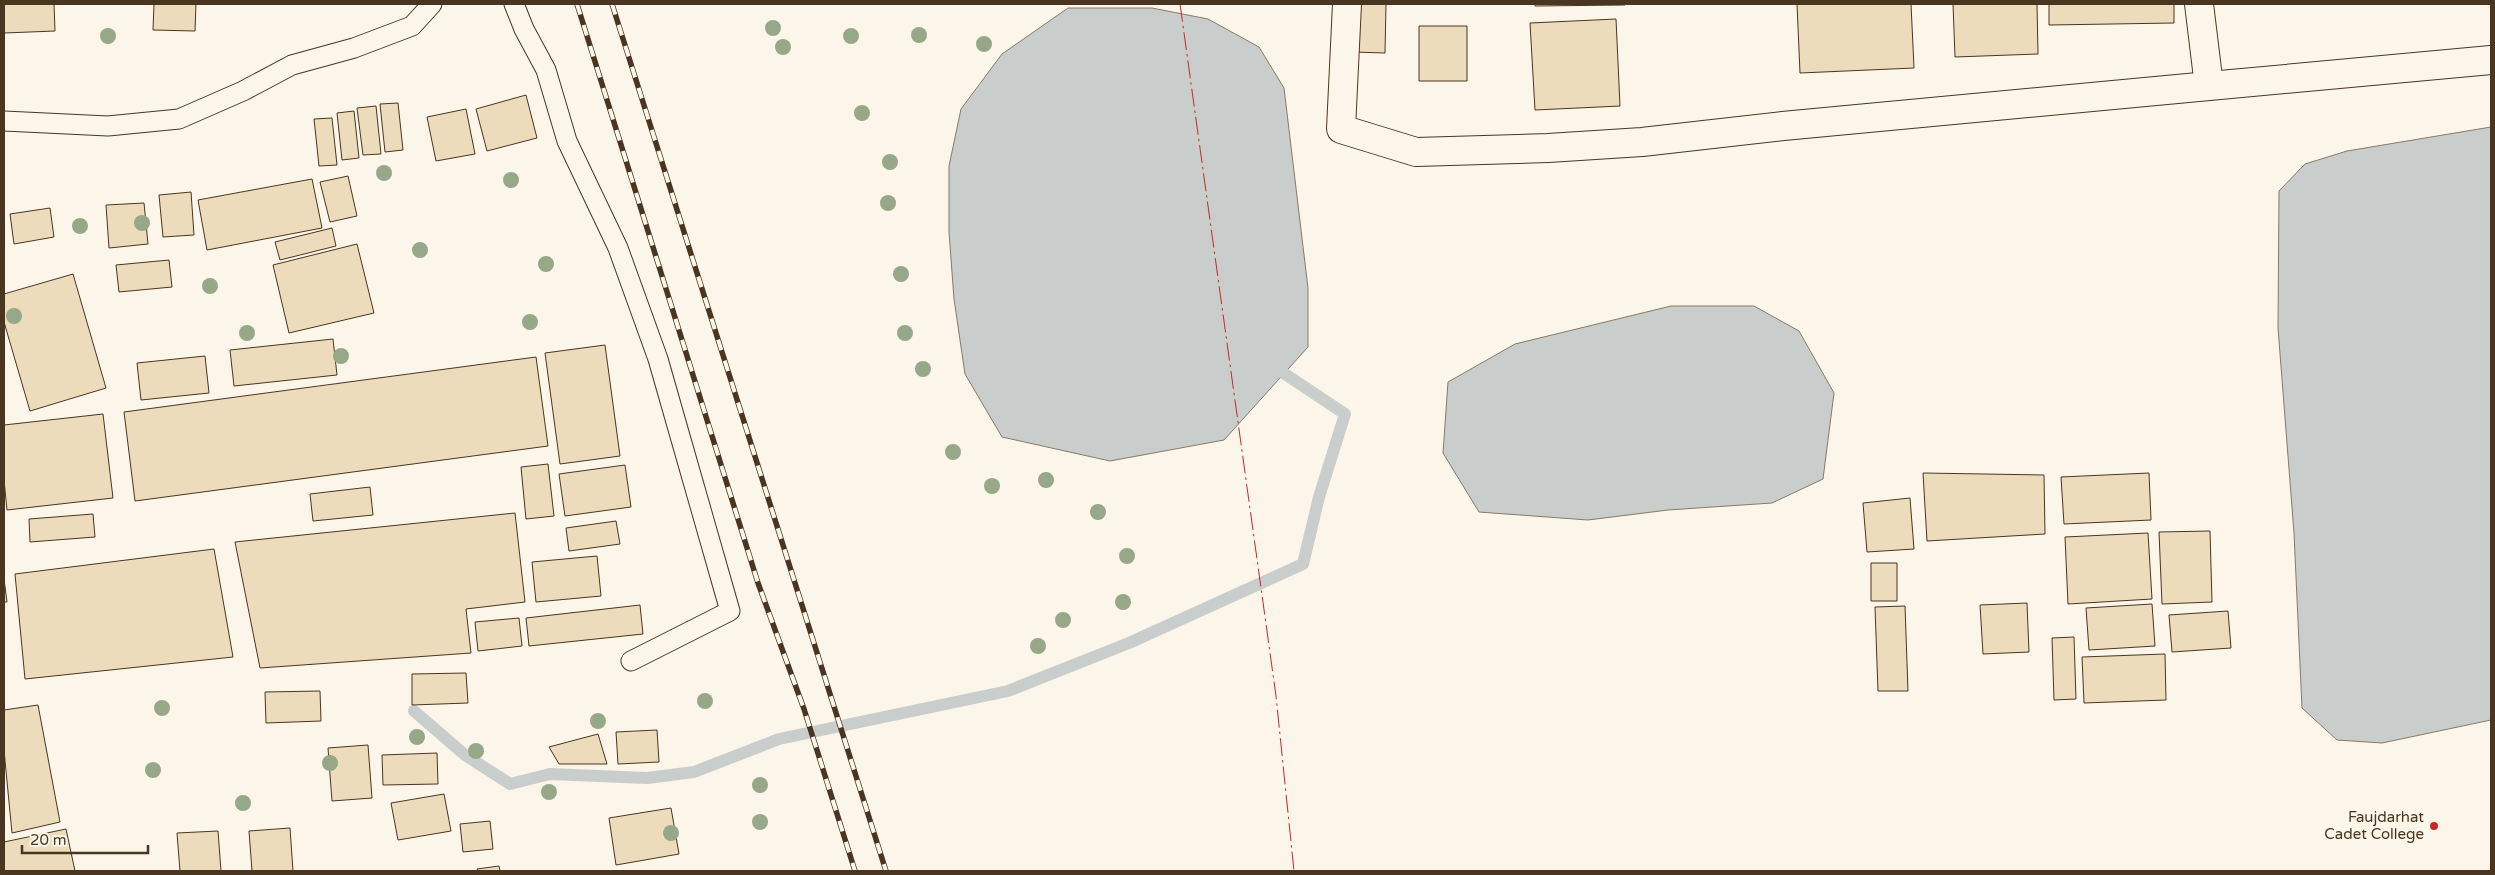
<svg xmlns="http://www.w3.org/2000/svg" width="2495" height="875" font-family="'Varela Round',sans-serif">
<rect width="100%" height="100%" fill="#fbf6e9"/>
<path fill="#c9cecd" stroke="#887966" d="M1068 8H1152L1208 19 1259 47 1284 88 1308 288V347L1224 440 1110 461 1002 437 965 374 954 299 949 232V166L961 109 1002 54Z
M2491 127V720L2382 743 2337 740 2302 708 2294 533 2278 328 2279 191 2305 164 2347 151Z
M1671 306H1754L1799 331 1834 393 1823 479 1772 503 1668 510 1588 520 1479 512 1443 453 1448 382 1515 344Z"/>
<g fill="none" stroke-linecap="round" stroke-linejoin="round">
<path stroke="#c9cecd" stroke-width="12" d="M414 711 465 755 510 784 550 774 647 778 694 772 779 739 1008 691 1129 643 1303 564 1319 497 1345 414 1285 374"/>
</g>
<path fill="#ecdcbc" stroke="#4a3520" d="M4 4H54L55 31 4 33Z
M154 4H196L195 31 153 30Z
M1354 4H1386L1385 53 1353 52Z
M1535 4H1625V5L1535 6Z
M1797 4H1911L1914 68 1800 73Z
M1953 4H2037L2038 54 1955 57Z
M2049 4H2174V23L2049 25Z
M1616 19 1620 106 1535 110 1530 23Z
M1419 26H1467V81H1419Z
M526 95 537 138 487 151 476 109Z
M398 103 403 150 385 152 380 104Z
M376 106 381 154 363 155 357 108Z
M466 109 475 154 436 161 427 117Z
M354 111 359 158 342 160 337 113Z
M332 118 337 165 319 166 314 119Z
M348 176 357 216 330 222 320 182Z
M312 179 322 228 207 250 198 200Z
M191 192 194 235 163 237 159 195Z
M144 203 148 244 109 248 106 205Z
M50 208 54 237 14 244 10 214Z
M332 228 336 246 280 260 275 242Z
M357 244 374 313 289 333 273 265Z
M169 260 172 287 119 292 116 265Z
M73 274 106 388 30 411 4 322V294Z
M333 339 337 375 234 386 230 350Z
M605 345 620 456 560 464 545 353Z
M205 356 209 393 141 400 137 363Z
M536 357 548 446 135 501 124 412Z
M103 414 113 498 7 510 4 480V425Z
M548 464 554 516 526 519 521 467Z
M625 465 631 507 565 516 559 474Z
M1923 473 2044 475 2045 534 1927 541Z
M2149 473 2151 520 2064 524 2061 477Z
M370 487 373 515 313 521 310 494Z
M1910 498 1914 549 1867 552 1863 503Z
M515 513 525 602 466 609 471 653 260 668 235 542Z
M93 514 95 537 30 542 29 519Z
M616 521 620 544 569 551 566 528Z
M2210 531 2212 602 2162 604 2159 532Z
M2148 533 2152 599 2068 604 2065 537Z
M214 549 233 657 25 679 15 574Z
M597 556 601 596 536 602 532 562Z
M1871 563H1897V601H1871Z
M4 579 7 602H4Z
M2027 603 2029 652 1983 654 1980 605Z
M2152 604 2155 646 2089 650 2086 608Z
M640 605 643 634 529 646 526 618Z
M1905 606 1908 691H1878L1875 607Z
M2228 611 2231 648 2172 652 2169 615Z
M519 618 522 646 478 651 475 622Z
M2074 637 2076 699 2054 700 2052 638Z
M2165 654 2166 700 2084 703 2082 657Z
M466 673 468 703 412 705V674Z
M320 691 321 721 266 723 265 692Z
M38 705 60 822 12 833 4 750V710Z
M657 730 659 762 618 764 616 732Z
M598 734 607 764H559L549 747Z
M368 745 372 798 332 801 328 748Z
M437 753 438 784 383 785 382 755Z
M444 794 451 831 398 840 391 803Z
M671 808 679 854 616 865 609 818Z
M490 821 493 849 463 852 460 824Z
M290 828 293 871H252L249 831Z
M66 829 75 871H4V842Z
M218 831 221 871H180L177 833Z
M499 866 500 871H478L477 869Z"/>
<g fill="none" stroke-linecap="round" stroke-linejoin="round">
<defs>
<path id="lane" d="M514 4 524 29 546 70 567 141 618 248 658 359 730 611 631 661
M4 121 108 126 179 119 243 91 292 65 354 48 412 26 432 4"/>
<path id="street" d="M1347 4 1341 129 1416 152 1548 148 1642 142 1783 126 2209 86 2199 4
M2209 86 2491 60"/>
</defs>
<use href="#lane" stroke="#4a3520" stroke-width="21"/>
<use href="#street" stroke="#4a3520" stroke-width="30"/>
<use href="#lane" stroke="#fbf6e9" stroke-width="19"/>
<use href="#street" stroke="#fbf6e9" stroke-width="28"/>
<defs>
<path id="rail" d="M577 4 758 583 804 709 855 871
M612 4 886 871"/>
</defs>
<use href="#rail" stroke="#4a3520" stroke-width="5.5"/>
<use href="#rail" stroke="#fbf6e9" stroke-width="4" stroke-dasharray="11" stroke-linecap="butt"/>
<path stroke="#c62828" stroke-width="1" stroke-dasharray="18 4 2.5 4" stroke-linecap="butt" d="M1180 4 1276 696 1294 871"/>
</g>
<g fill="#96a887">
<circle cx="773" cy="28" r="8"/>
<circle cx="919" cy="35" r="8"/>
<circle cx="108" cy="36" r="8"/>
<circle cx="851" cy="36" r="8"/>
<circle cx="984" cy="44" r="8"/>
<circle cx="783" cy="47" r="8"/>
<circle cx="862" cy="113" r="8"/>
<circle cx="890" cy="162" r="8"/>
<circle cx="384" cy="173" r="8"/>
<circle cx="511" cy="180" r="8"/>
<circle cx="888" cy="203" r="8"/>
<circle cx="142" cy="223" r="8"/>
<circle cx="80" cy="226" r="8"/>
<circle cx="420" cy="250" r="8"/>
<circle cx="546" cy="264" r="8"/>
<circle cx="901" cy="274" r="8"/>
<circle cx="210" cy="286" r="8"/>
<circle cx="14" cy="316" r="8"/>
<circle cx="530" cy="322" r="8"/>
<circle cx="247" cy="333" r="8"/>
<circle cx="905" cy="333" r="8"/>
<circle cx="341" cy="356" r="8"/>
<circle cx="923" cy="369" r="8"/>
<circle cx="953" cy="452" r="8"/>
<circle cx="1046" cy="480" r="8"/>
<circle cx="992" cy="486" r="8"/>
<circle cx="1098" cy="512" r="8"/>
<circle cx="1127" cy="556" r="8"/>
<circle cx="1123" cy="602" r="8"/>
<circle cx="1063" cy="620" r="8"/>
<circle cx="1038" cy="646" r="8"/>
<circle cx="705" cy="701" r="8"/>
<circle cx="162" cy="708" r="8"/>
<circle cx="598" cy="721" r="8"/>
<circle cx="417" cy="737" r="8"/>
<circle cx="476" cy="751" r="8"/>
<circle cx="330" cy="763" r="8"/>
<circle cx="153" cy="770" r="8"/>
<circle cx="760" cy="785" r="8"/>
<circle cx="549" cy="792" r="8"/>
<circle cx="243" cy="803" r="8"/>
<circle cx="760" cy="822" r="8"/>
<circle cx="671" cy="833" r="8"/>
</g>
<circle fill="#c62828" stroke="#fbf6e9" stroke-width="2" cx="2434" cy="826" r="5"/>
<g text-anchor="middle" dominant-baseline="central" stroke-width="4" stroke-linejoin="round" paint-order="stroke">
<g font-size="15" fill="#4a3520" stroke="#fbf6e9" text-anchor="end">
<text x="2424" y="817">Faujdarhat<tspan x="2424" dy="17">Cadet College</tspan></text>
</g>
</g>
<rect width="2495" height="875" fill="none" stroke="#4a3520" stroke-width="10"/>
<path d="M22 845v8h126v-8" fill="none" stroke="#4a3520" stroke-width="2.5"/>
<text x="30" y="845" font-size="15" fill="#4a3520" stroke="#fbf6e9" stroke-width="4" paint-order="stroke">20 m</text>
</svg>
